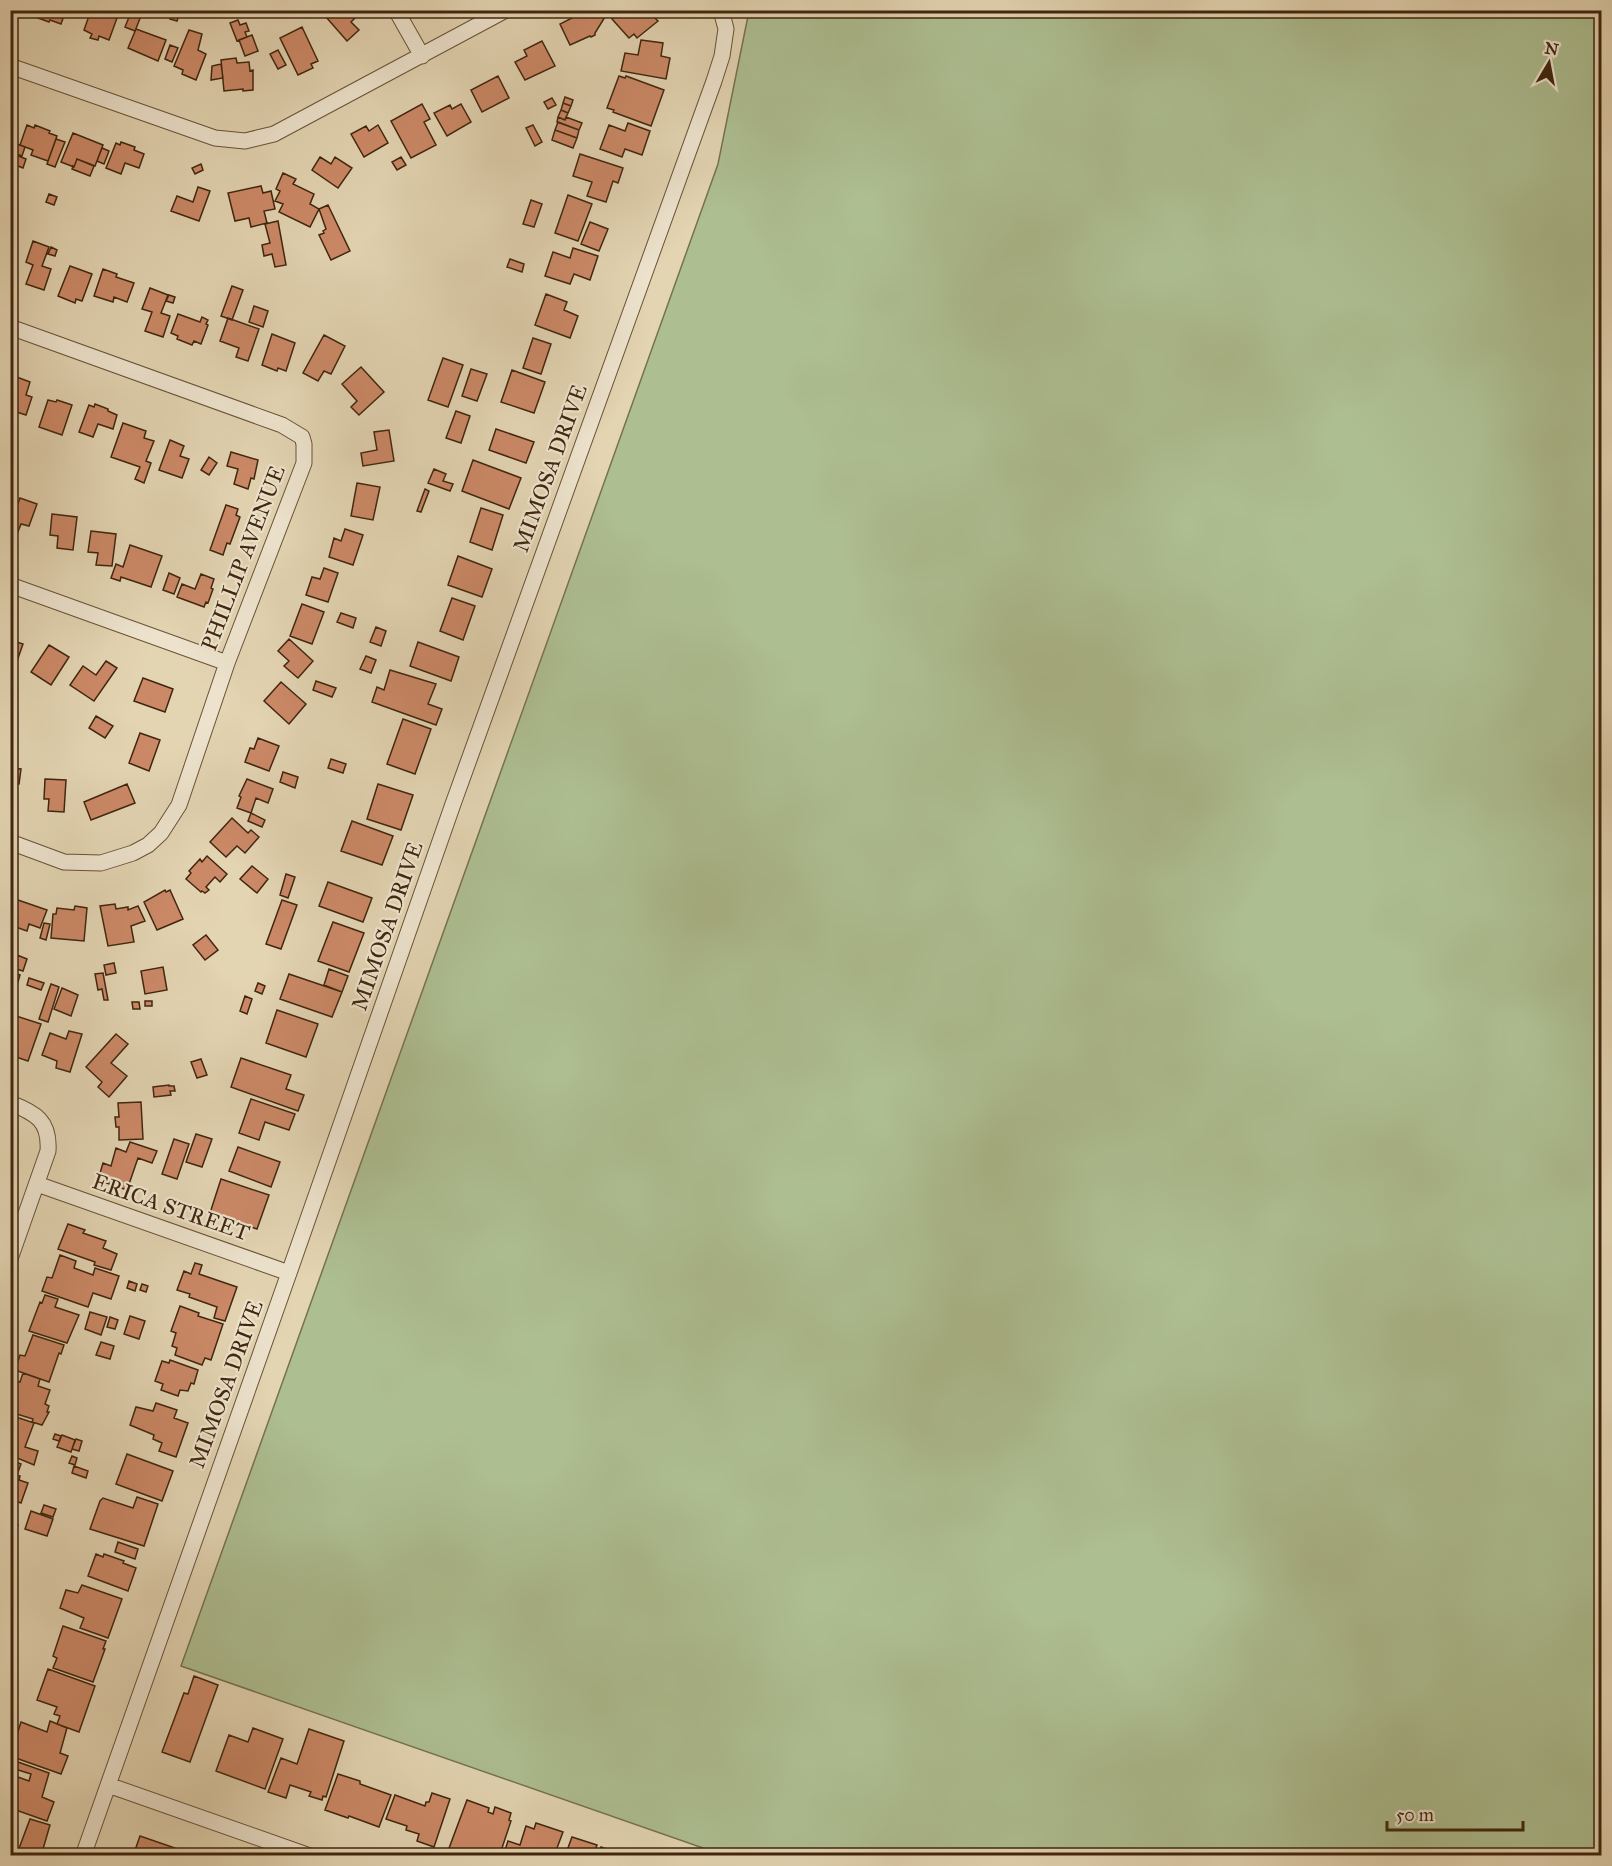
<svg xmlns="http://www.w3.org/2000/svg" width="1612" height="1866" font-family="'IM FELL Great Primer',serif">
<rect width="100%" height="100%" fill="#e3d4b2"/>
<filter id="stains"><feTurbulence type="fractalNoise" baseFrequency=".00333" numOctaves="4"/><feColorMatrix values="0 0 0 0 .2 0 0 0 0 .09 0 0 0 0 .02 0 0 0 .5 -.17"/></filter>
<radialGradient id="worn" r=".72"><stop offset=".6" stop-color="#630" stop-opacity="0"/><stop offset="1" stop-color="#630" stop-opacity=".3"/></radialGradient>
<path fill="#adbe91" stroke="#767250" stroke-width="1.5" d="M749 11H1601V1855H723L181 1666 718 164Z"/>
<path fill="#cc8967" stroke="#40260f" stroke-width="1.5" d="M32 10H66L61 24 50 20 49 22 30 15Z
M91 10H106L105 13 117 18 109 40 99 36 98 40 90 38 92 34 84 30Z
M333 10H352L357 16 351 22 359 30 347 41 326 17Z
M571 10H606L608 12 595 33V35L591 37 590 36 570 45 560 24 578 15Z
M615 10H652L650 13 658 21 637 38 634 34 629 38 612 19 616 15 613 12Z
M131 12 141 16 135 31 125 27Z
M173 13 179 15 177 21 170 19Z
M238 20 240 25 246 23 249 31 245 32 247 37 237 41 230 23Z
M302 27 318 61 311 64 313 68 298 75 280 38Z
M136 29 166 40 158 61 128 48Z
M189 30 202 34 198 50 206 54 196 80 182 74 183 70 174 66Z
M252 35 258 51 245 56 239 40Z
M641 40 663 43 661 56 670 58 666 79 621 71 625 53 638 55Z
M542 41 555 66 525 80 515 62 527 56 524 50Z
M170 45 178 48 172 62 165 59Z
M278 50 286 65 278 69 270 54Z
M236 58 237 63 249 62 250 71 253 70V90L243 91V89L224 91 221 60Z
M221 64 223 78 211 80 212 66Z
M498 76 509 98 482 112 471 90Z
M619 76 625 78 626 76 664 90 651 126 613 112 614 110 607 108Z
M565 97 573 100 571 106 563 103Z
M552 98 556 105 548 109 544 102Z
M563 103 571 106 568 113 561 110Z
M422 104 430 119 424 122 436 145 411 158 391 121Z
M461 104 471 122 447 136 434 113 450 105 452 109Z
M561 110 568 113 565 120 558 117Z
M558 117 565 120 566 117 582 123 579 130 557 122Z
M558 122 579 130 577 138 555 130Z
M628 123 650 131 642 155 625 149 622 157 600 149 609 125 625 131Z
M27 125 34 128 35 125 50 131 49 133 57 136 48 161 31 155 33 150 20 145Z
M378 125 388 143 364 157 351 134 366 126 369 131Z
M533 125 542 142 535 146 526 128Z
M555 130 577 138 573 148 552 140Z
M73 133 103 145 95 166 77 159 74 167 61 162Z
M56 139 65 142 55 167 47 164Z
M121 142 135 147 134 150 144 154 139 168 125 163 121 174 106 168 116 143 120 145Z
M17 144 25 147 22 156 14 153Z
M102 148 109 151 104 164 97 161Z
M580 154 623 168 618 183 613 181 606 202 587 196 592 182 573 176Z
M16 155 26 159 23 168 13 164Z
M320 157 331 164 335 157 352 168 338 188 312 170Z
M401 157 406 165 397 170 392 162Z
M77 159 94 166 90 176 72 169 73 166 74 167Z
M201 164 203 170 195 174 192 168Z
M283 173 296 179 293 184 314 194 310 204 319 209 310 227 279 212 283 204 275 201 280 191 276 189Z
M261 186 263 193 271 191 275 209 264 211 267 223 251 227 249 218 235 221 228 193Z
M198 187 210 191 199 221 171 211 177 196 193 202Z
M49 194 57 197 54 205 46 202Z
M568 195 592 204 578 241 555 233Z
M531 200 542 204 534 227 523 224Z
M328 205 350 251 331 260 319 235 324 233 323 231 326 229 319 209Z
M278 221 286 265 275 267 272 254 264 256 262 245 270 243 265 224Z
M590 222 608 229 599 251 581 244Z
M10 235 16 237 11 250H10Z
M33 241 49 247 42 266 51 269 44 290 26 284 33 265 26 262Z
M51 247 57 250 55 256 48 254Z
M573 248 598 256 590 280 574 274 570 284 545 276 553 252 570 258Z
M510 259 524 264 522 272 507 267Z
M70 266 92 274 82 301 76 299 75 303 58 296Z
M103 269 117 274 116 277 134 283 127 302 114 297 113 302 94 296Z
M232 286 243 290 232 320 221 316Z
M150 288 168 295 161 313 170 316 163 337 145 331 152 312 142 309Z
M546 294 567 302 564 310 578 316 570 338 535 325Z
M169 295 175 297 173 303 166 301Z
M254 306 268 311 263 327 249 322Z
M178 314 200 322 202 317 208 320 206 324 208 325 201 344 194 341 192 345 177 339 178 336 171 333Z
M228 318 259 329 248 361 236 357 239 348 220 341Z
M272 334 295 343 286 371 278 368 277 371 262 365Z
M324 335 345 346 331 374 324 371 318 381 303 373Z
M533 338 551 344 541 374 523 368Z
M443 358 463 365 448 407 428 400Z
M361 367 384 392 359 415 351 407 357 401 342 384Z
M471 369 487 374 477 401 462 396Z
M512 370 545 382 534 413 501 402Z
M14 376 30 382 26 395 32 397 26 415 10 410V386Z
M48 400 56 402 57 400 72 405 62 435 39 427Z
M95 404 108 409V411L117 415 113 429 98 424 93 437 79 432 89 405 94 407Z
M456 411 470 416 461 443 446 438Z
M123 423 146 431 144 438 154 441 146 461 151 463 144 483 135 479 140 467 111 457Z
M496 429 534 442 526 463 489 450Z
M389 430 394 461 363 466 361 453 377 450 374 432Z
M170 440 184 446 180 456 189 459 182 478 159 470Z
M231 452 258 460 254 479 251 478 248 489 234 484 238 469 227 466Z
M209 457 217 463 209 475 201 470Z
M473 460 521 478 509 509 462 491Z
M434 469 446 474 443 481 453 484 450 491 428 483Z
M357 483 380 487 373 520 351 516Z
M425 489 429 491 421 512 417 511Z
M20 498 37 504 29 526 21 524 14 542 10 541V516L13 517Z
M226 505 238 509 236 515 240 517 230 544 227 543 223 555 210 550Z
M481 508 503 515 492 550 470 542Z
M52 514 77 517 73 550 57 548 58 536 50 535Z
M345 529 363 535 353 565 329 557 334 538 341 541Z
M91 531 116 534 112 566 96 565 98 553 88 552Z
M130 545 162 556 151 587 121 577 120 581 111 578 116 564 123 567Z
M458 556 492 569 482 597 448 585Z
M324 568 338 573 328 602 306 595 312 577 320 579Z
M169 573 180 578 174 594 163 590Z
M201 574 214 579 211 588 213 589 208 603 206 602 204 607 177 597 182 584 195 589Z
M452 598 475 606 463 640 440 631Z
M302 604 324 612 312 644 290 636Z
M341 613 356 618 353 628 337 622Z
M376 627 386 631 381 646 370 642Z
M289 639 313 661 298 678 284 666 289 661 278 651Z
M10 640 23 644 16 664 10 662Z
M418 642 459 657 451 681 410 666Z
M49 645 69 657 51 685 31 672Z
M366 656 376 660 371 673 360 669Z
M106 661 117 668 94 701 70 685 83 666 96 675Z
M390 670 436 684 428 704 442 709 436 725 372 702 377 687 384 690Z
M143 678 173 689 165 712 134 701Z
M316 681 336 688 332 697 313 690Z
M281 682 306 704 289 724 264 701Z
M96 716 113 726 105 738 89 728Z
M403 719 431 729 415 774 387 764Z
M140 733 160 740 149 771 129 763Z
M258 738 279 746 269 771 245 762 250 748 254 749Z
M331 759 346 764 343 773 328 768Z
M10 768 21 769 19 784 10 783Z
M283 772 298 777 295 788 280 782Z
M45 779 66 780 64 812 48 811 49 799H44Z
M247 779 273 789 268 803 256 798 251 813 237 808 241 797 239 796Z
M127 784 135 803 91 820 84 802Z
M378 784 413 795 401 830 367 819Z
M251 813 265 820 262 827 248 821Z
M232 818 248 833 251 830 259 837 245 853 237 846 226 857 210 842Z
M352 821 393 836 382 865 341 851Z
M207 856 227 874 220 882 215 877 206 887 209 890 205 893 202 891 201 892 186 879 191 873 189 871 200 859 202 862Z
M252 866 268 879 257 893 240 879Z
M286 874 295 877 288 898 280 895Z
M328 882 372 898 363 922 319 906Z
M165 890 166 892 170 890 183 919 157 930 144 902Z
M15 899 47 910 40 928 29 924 27 931 10 925V911Z
M282 900 297 905 281 949 266 944Z
M115 904 116 909 128 907V910L138 906 145 921 131 926 134 942 108 946 100 906Z
M75 906 87 908 84 941 51 938 53 914H56L57 908 74 910Z
M333 922 364 933 349 972 318 961Z
M44 923 50 924 46 940 40 938Z
M206 935 218 950 205 960 193 945Z
M17 955 27 959 23 971 13 968Z
M114 963 116 973 106 975 104 965Z
M163 967 167 990 145 994 141 971Z
M329 969 348 976 342 992 324 985Z
M15 973 20 975 18 982 13 980Z
M103 973 108 1000H104L102 989 98 990 95 974Z
M289 974 342 992 332 1017 280 999Z
M29 978 44 983 41 990 27 985Z
M258 983 265 986 262 994 255 991Z
M51 984 59 987 48 1022 39 1019Z
M62 988 78 995 71 1016 54 1009Z
M245 996 252 999 247 1014 240 1011Z
M145 1001H152V1006H145Z
M132 1002H139L140 1009H133Z
M277 1010 318 1024 306 1057 266 1043Z
M10 1014 41 1024 28 1061 10 1055V1043L14 1034 10 1033Z
M69 1031 82 1034 70 1072 56 1068 57 1061 42 1055 50 1033 66 1039Z
M116 1034 128 1044 111 1063 127 1076 109 1097 98 1087 102 1082 86 1067Z
M241 1058 291 1075 286 1089 304 1095 298 1111 231 1087Z
M201 1059 207 1075 197 1078 191 1062Z
M169 1085V1086H174L175 1091H170L171 1095 154 1097 153 1087Z
M251 1099 295 1114 289 1130 265 1122 259 1140 239 1133Z
M141 1102 143 1139 119 1140V1127H116L115 1117H119L118 1103Z
M196 1134 212 1139 202 1167 186 1162Z
M174 1139 189 1144 177 1179 162 1174Z
M130 1142 157 1151 152 1163 138 1158 127 1190 98 1180 103 1163 111 1166 116 1148 126 1152Z
M238 1147 280 1162 271 1187 229 1171Z
M221 1179 269 1195 257 1229 210 1213Z
M68 1224 85 1230 83 1233 106 1241 103 1248 117 1254 111 1270 94 1265 95 1262 58 1249Z
M60 1255 76 1261 74 1268 93 1275 95 1268 119 1276 111 1299 93 1293 88 1307 42 1291 47 1277 52 1278Z
M195 1263 202 1265 199 1274 237 1287 225 1321 214 1318 217 1307 189 1297 190 1294 177 1290 184 1271 191 1274Z
M129 1281 137 1284 135 1291 127 1288Z
M142 1284 148 1286 146 1292 140 1290Z
M45 1295 58 1299 55 1307 79 1315 67 1343 29 1331 40 1302 42 1303Z
M180 1306 199 1313 198 1316 223 1324 211 1360 205 1358 202 1365 175 1355 177 1348 172 1346 176 1333 171 1331Z
M90 1312 107 1317 101 1335 85 1329Z
M130 1316 145 1321 139 1339 124 1334Z
M110 1317 118 1320 115 1329 107 1327Z
M33 1335 64 1345 61 1354 59 1353 49 1382 15 1370 20 1355 25 1356Z
M101 1342 114 1346 110 1359 96 1355Z
M170 1360 198 1370 194 1384 191 1383 188 1391 180 1390 178 1396 161 1390 163 1384 155 1381 162 1361 169 1363Z
M23 1373 40 1379 38 1386 50 1390 45 1404 49 1406 47 1412H49L42 1425 32 1422 33 1419 10 1412V1397L16 1381 20 1382Z
M156 1403 177 1410 174 1418 188 1423 176 1457 159 1451 162 1443 153 1439 154 1435 130 1425 136 1407 153 1411Z
M10 1415 34 1423 25 1447 38 1451 34 1465 10 1455Z
M55 1434 61 1436 59 1441 53 1439Z
M62 1435 75 1440 71 1452 57 1447Z
M76 1439 82 1441 79 1451 72 1449Z
M127 1454 173 1471 162 1501 116 1484Z
M72 1456 77 1458 75 1465 69 1463Z
M10 1460 21 1464 17 1475 20 1476 19 1480 28 1483 21 1503 10 1499Z
M74 1466 88 1471 86 1478 72 1473Z
M137 1497 158 1504 144 1546 90 1529 100 1501 103 1498 133 1508Z
M44 1505 56 1509 53 1517 41 1513Z
M31 1511 53 1519 47 1536 25 1529Z
M10 1523 18 1525 11 1544H10Z
M118 1542 138 1549 135 1559 115 1552Z
M96 1554 103 1557 104 1554 124 1561 123 1563 136 1568 128 1591 88 1576Z
M82 1585 122 1599 108 1638 80 1628 84 1618 60 1608 66 1590 78 1593Z
M63 1626 106 1641 103 1649H105L93 1682 53 1668 57 1658 53 1656Z
M48 1669 95 1686 79 1732 57 1724 60 1716 54 1714 57 1707 37 1700Z
M194 1676 218 1685 190 1762 162 1752 184 1693 188 1694Z
M50 1721 67 1728 60 1753 68 1756 61 1774 10 1756 21 1722 47 1732Z
M253 1728 283 1739 265 1789 216 1771 229 1735 248 1742Z
M309 1729 344 1741 326 1797 323 1796 322 1800 309 1796 311 1792 290 1785 286 1798 268 1792 281 1758 297 1764Z
M18 1762 49 1773 42 1797 54 1802 47 1821 10 1808V1780L13 1781 15 1776 29 1781 31 1774 15 1769Z
M338 1774 360 1781V1784L391 1795 379 1827 349 1816 348 1818 325 1810Z
M432 1793 450 1799 434 1847 417 1841 419 1834 406 1830 407 1826 386 1819 395 1795 425 1806 426 1802H429Z
M467 1800 489 1808 488 1812 493 1814 495 1807 511 1813 509 1820 511 1821 501 1851 498 1850 496 1856H458L448 1851Z
M30 1819 50 1825 41 1856H10V1849L18 1851Z
M536 1823 563 1832 554 1856H503L508 1841 520 1845 526 1826 534 1829Z
M140 1836 198 1856H133Z
M572 1837 597 1845 593 1856H565Z
M601 1847 627 1856H598Z"/>
<g fill="none" stroke-linecap="round" stroke-linejoin="round">
<defs>
<path id="street" d="M396 10 422 56
M10 66 215 138 245 141 274 134 506 10
M10 327 282 425 302 437 304 444V463L227 663 179 805 161 833 148 845 133 853 101 863 64 862 10 842
M10 585 227 663
M10 1103C36 1113 50 1121 48 1151L10 1259
M37 1184 289 1273
M108 1785 310 1856
M83 1856 289 1273 453 804 714 81 722 56 726 29 721 10"/>
</defs>
<use href="#street" stroke="#695238" stroke-width="17"/>
<use href="#street" stroke="#ede3cd" stroke-width="15"/>
</g>
<g text-anchor="middle" dominant-baseline="central" stroke-width="4.5" stroke-linejoin="round" paint-order="stroke">
<g font-size="22" fill="#40260f" stroke="#ede3cd">
<text transform="translate(550 468) rotate(-70)">MIMOSA DRIVE</text>
<text transform="translate(243 558) rotate(-69)">PHILLIP AVENUE</text>
<text transform="translate(387 926) rotate(-71)">MIMOSA DRIVE</text>
<text transform="translate(171 1207) rotate(19)">ERICA STREET</text>
<text transform="translate(226 1384) rotate(-70)">MIMOSA DRIVE</text>
</g>
</g>
<rect width="1612" height="1866" fill="none" stroke="#e3d4b2" stroke-width="36"/>
<rect x="12" y="12" width="1588" height="1842" fill="none" stroke="#40260f" stroke-width="3"/>
<rect x="18" y="18" width="1576" height="1830" fill="none" stroke="#40260f" stroke-width="1.5"/>
<g transform="translate(1549 63) rotate(10)" stroke="#ede3cd" stroke-width="4.5" paint-order="stroke">
<path d="M0-4.5L10 22L0 15L-10 22Z" fill="#40260f"/>
<text y="-9" font-size="16" font-weight="bold" text-anchor="middle" fill="#40260f">N</text>
</g>
<path d="M1387 1821v9h136v-9" fill="none" stroke="#40260f" stroke-width="3"/>
<text x="1396" y="1821" font-size="18" fill="#40260f" stroke="#ede3cd" stroke-width="4.5" paint-order="stroke">50 m</text>
<rect width="100%" height="100%" filter="url(#stains)"/>
<rect width="100%" height="100%" fill="url(#worn)"/>
</svg>
